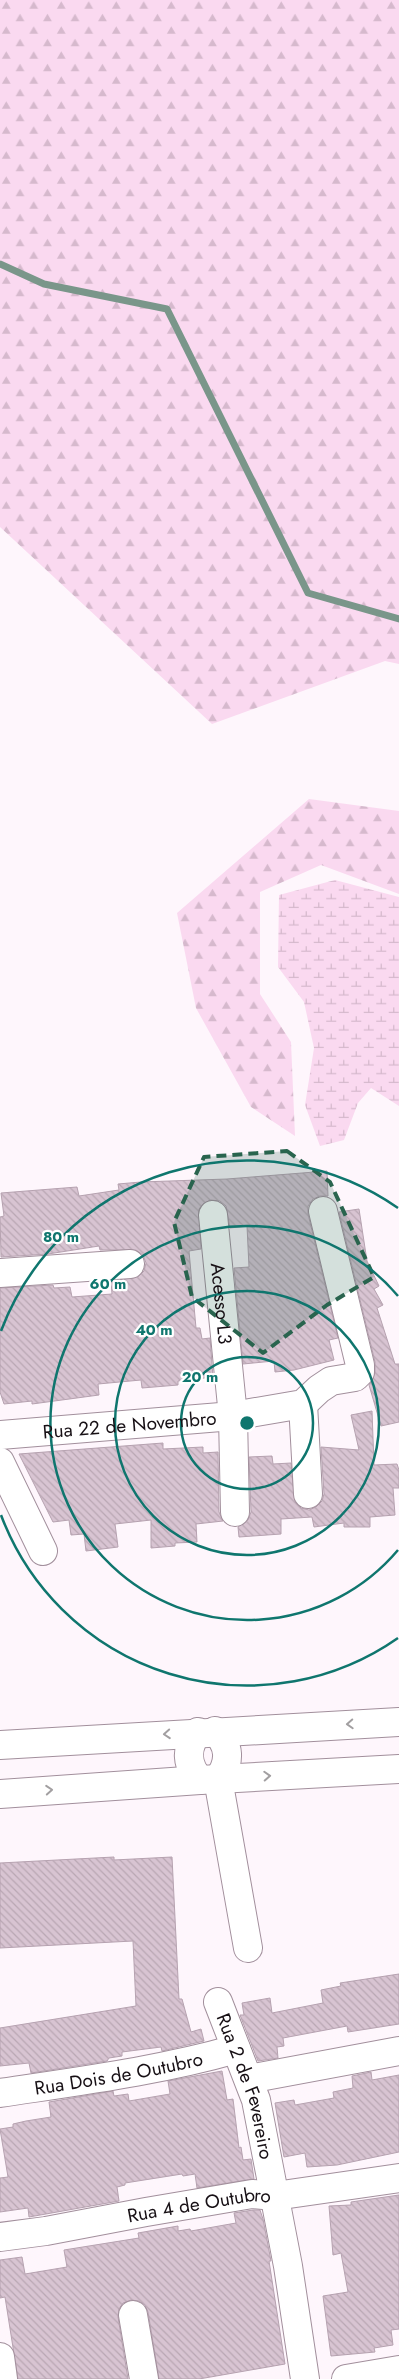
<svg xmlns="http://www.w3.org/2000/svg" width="399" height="2379" font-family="Jost,sans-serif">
<defs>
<pattern id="forest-firs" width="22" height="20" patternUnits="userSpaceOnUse" patternTransform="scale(1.25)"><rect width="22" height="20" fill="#fad9f0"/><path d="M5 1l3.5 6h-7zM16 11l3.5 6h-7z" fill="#d6b9cd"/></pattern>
<pattern id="wetland-marsh" width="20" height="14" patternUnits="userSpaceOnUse" patternTransform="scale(1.25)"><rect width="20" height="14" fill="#fad9f0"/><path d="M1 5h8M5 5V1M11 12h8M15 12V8" fill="none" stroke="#d6b9cd"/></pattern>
<pattern id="building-back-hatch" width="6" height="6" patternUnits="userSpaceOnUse" patternTransform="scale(1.25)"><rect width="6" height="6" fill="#d8c4d2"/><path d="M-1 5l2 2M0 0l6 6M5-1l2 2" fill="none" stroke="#b9a7b3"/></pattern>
</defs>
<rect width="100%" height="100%" fill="#fef6fc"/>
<path fill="url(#forest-firs)" d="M0 0H399V664L385 661 212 724 0 527Z
M309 799 399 811V894L321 865 260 892V994L291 1042 295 1136 251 1107 196 1008 177 913Z"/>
<path fill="url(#wetland-marsh)" d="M335 880 399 897V1106L371 1088 358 1103 344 1140 320 1146 305 1105 314 1048 304 1002 278 967 279 895Z"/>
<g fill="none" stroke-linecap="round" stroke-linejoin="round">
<path stroke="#7a968a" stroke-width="7" d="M0 264 44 284 167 309 308 593 399 619"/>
</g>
<path fill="url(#building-back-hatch)" stroke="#b6a2b0" d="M327 1171 328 1196H320L313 1199 308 1206V1214L338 1338 329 1340 334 1360 294 1370 275 1372 274 1361 243 1364 234 1268 249 1267 247 1226 230 1228 226 1206 220 1201 211 1200 204 1203 199 1209 201 1249 189 1251 196 1328H200L202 1339 210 1338 213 1377 178 1381V1385L142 1388 141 1380 98 1384 99 1395 32 1404V1401L4 1404 0 1392V1288L53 1285 54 1288 70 1287 72 1297 112 1294 111 1281 138 1277 144 1271 146 1263 143 1255 136 1250H100L99 1246 48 1254 1 1257 0 1217 4 1216 1 1193 77 1187 79 1196 119 1190 118 1184 141 1182 227 1179Z
M359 1209 367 1261 379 1286 374 1289 383 1305 377 1308 395 1364H399V1422L381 1426 369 1385 375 1373V1362L339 1212Z
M372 1411 374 1465 397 1464 399 1470V1488H393L395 1515 370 1517V1527H344V1523L314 1527 312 1517 281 1519V1534L239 1537 238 1527 248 1520 251 1512 249 1457 272 1456 273 1464 291 1463 295 1502 301 1508 309 1510 316 1507 322 1501 324 1494 321 1447 359 1450 351 1415Z
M163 1443V1449L203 1447V1453L218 1452 219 1512 223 1521 196 1524 197 1542 175 1543V1546L151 1548V1520L115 1524 118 1547 86 1551 84 1534 71 1535 69 1520 53 1522 19 1454Z
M114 1857V1860L172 1857 179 1999H182L191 2032 201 2029 204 2041 162 2051 161 2047 122 2052V2056L109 2058 107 2061 31 2073 29 2063 0 2066V2028L136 2006 133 1941 0 1948V1863Z
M399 1974V2024L348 2032 347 2026 283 2038 284 2046 277 2047 278 2058 258 2061 240 2015H244L242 2003 270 1998 272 2013 323 2003 321 1990 341 1986 340 1983Z
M222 2071 227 2100 233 2099 239 2148 241 2147 243 2160 251 2159 254 2179 197 2188 195 2174 183 2176 182 2174 125 2183V2185L117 2187 119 2201 29 2217 28 2208 0 2212V2178L8 2177 0 2129 13 2127V2124L26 2121 51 2117 49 2102 113 2091 114 2096 128 2094 129 2101 170 2094 168 2081Z
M371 2072 372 2080 399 2075V2152L337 2165 307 2167 305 2153 284 2157 275 2103 294 2100 295 2105 334 2098 333 2092 353 2088 352 2076Z
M399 2195V2329L391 2330 393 2345 374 2348 375 2352 331 2356 323 2296 348 2292 341 2253 333 2255 329 2206 351 2205V2202Z
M253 2210H260L263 2219 271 2261H269L285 2364 199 2379H159L148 2312 145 2305 139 2301 131 2300 123 2303 119 2309 118 2317 128 2379H18L5 2297 0 2298V2260L22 2257 25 2274 67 2267 64 2250 139 2238 138 2233 178 2226V2231L190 2229 191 2231 236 2223 234 2213Z"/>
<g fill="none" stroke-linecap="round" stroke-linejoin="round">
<defs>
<g id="minor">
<path id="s1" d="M213 1215 233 1416 235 1512"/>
<path d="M0 1273 130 1264"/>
<path d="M303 1404 308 1494"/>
<path id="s2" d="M0 1435 233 1416 303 1404 319 1389 331 1381 355 1377 360 1372V1365L323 1211"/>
<path d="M0 1462 43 1551"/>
<path d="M215 1731C230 1745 231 1762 218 1779L248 1948"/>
<path d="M198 1732C185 1748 186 1765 200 1780"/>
<path d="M0 1745 399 1722"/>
<path d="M0 1794 200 1780 399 1769"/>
<path id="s3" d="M218 2002 256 2100 288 2266 305 2379"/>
<path d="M249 2079 399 2051"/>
<path id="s4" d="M0 2093C79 2081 159 2071 236 2049"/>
<path id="s5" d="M0 2237 46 2231 146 2212 252 2194 275 2196 399 2178"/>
<path d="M133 2315 144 2379"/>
<path d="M0 2357 3 2379"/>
<path d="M346 2379 399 2370"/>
</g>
</defs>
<use href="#minor" stroke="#a28f9c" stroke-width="30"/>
<use href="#minor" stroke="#fff" stroke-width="28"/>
</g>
<defs><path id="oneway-chevron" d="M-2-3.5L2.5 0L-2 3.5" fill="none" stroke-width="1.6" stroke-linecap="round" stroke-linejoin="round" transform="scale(1.25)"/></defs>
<g stroke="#a29fa1">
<use href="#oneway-chevron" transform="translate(350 1724) rotate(177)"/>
<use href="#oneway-chevron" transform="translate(167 1734) rotate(176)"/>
<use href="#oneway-chevron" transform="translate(267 1776) rotate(-3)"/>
<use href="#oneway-chevron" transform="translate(49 1790) rotate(-4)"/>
</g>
<path fill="#29644e" fill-opacity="0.2" stroke="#29644e" stroke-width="4" stroke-dasharray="10 6" stroke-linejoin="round" d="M287 1151 330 1182 374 1277 327 1305 263 1353 192 1297 174 1222 204 1157Z"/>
<g fill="none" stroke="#0f766e" stroke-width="2.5">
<circle cx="247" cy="1423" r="66"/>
<circle cx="247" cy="1423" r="132"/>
<path d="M398 1550A197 197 0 1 1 398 1296"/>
<path d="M398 1638A263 263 0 0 1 1 1515M1 1331A263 263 0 0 1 398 1208"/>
</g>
<g text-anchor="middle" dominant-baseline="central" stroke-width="4.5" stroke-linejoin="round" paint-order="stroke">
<g font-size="19" fill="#171015" stroke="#fff">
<text stroke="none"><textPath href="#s1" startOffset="89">Acesso L3</textPath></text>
<text stroke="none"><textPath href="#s2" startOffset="130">Rua 22 de Novembro</textPath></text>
<text stroke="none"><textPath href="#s4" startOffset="120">Rua Dois de Outubro</textPath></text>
<text stroke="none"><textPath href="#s3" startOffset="89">Rua 2 de Fevereiro</textPath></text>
<text stroke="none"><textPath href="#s5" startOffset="202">Rua 4 de Outubro</textPath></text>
</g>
</g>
<circle cx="247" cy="1423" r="8" fill="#0f766e" stroke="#fff" stroke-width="2.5"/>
<g font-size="15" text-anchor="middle" font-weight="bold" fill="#0f766e" stroke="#fff" stroke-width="4.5" stroke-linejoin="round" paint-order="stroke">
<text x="61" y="1242">80 m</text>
<text x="108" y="1289">60 m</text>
<text x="154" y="1335">40 m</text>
<text x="200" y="1382">20 m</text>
</g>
</svg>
